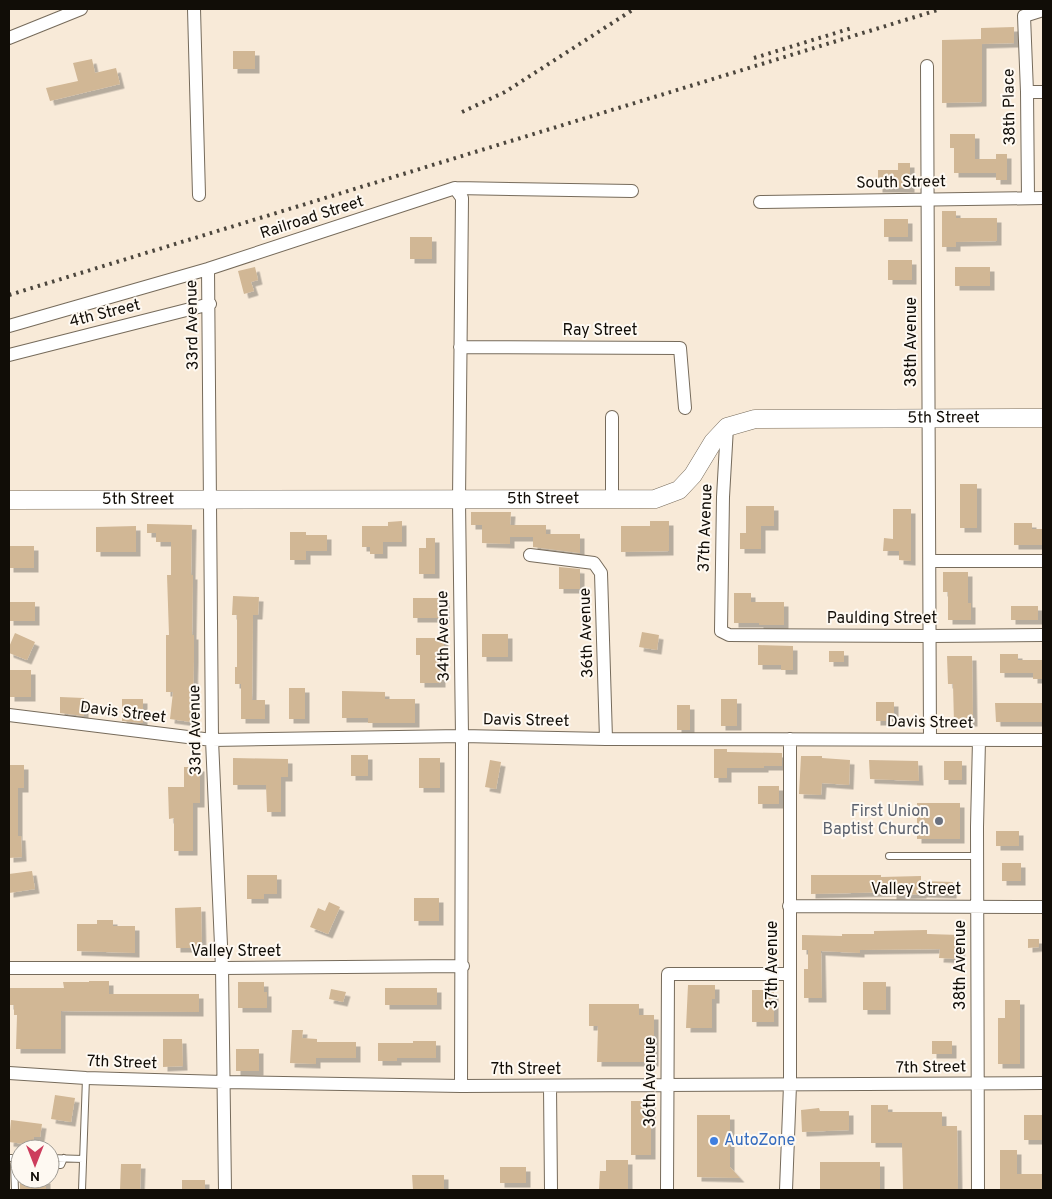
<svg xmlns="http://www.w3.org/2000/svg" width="1052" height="1199" font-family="Overpass,sans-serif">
<defs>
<filter id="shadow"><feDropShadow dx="4.5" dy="4.5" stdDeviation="0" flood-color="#0004"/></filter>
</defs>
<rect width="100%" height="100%" fill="#f8ead8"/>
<path fill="#d1b795" filter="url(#shadow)" d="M1014 27V43L982 44V102L942 103V40L981 39V28Z
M233 51H255V69H233Z
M92 59 95 73 116 68 120 84 50 101 46 88 78 81 73 63Z
M950 134H975V159H996V154H1007V180H996V173H954V148H950Z
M898 163H910V188H878V170H898Z
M942 211H956V218H997V241L956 242V247H942Z
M884 219H908V237H884Z
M410 237H432V259H410Z
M888 260H912V280H888Z
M255 267 258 280 251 282 254 291 244 294 238 271Z
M955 267H990V286H955Z
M960 484H977V528H960Z
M746 506H774V526H761V549H740V533H746Z
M893 509H911V561L899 560V551H883L884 538 893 539Z
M471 512H511L510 525H546V534H580V553L533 547V537H510V544L482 543V525H471Z
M402 521V542H383V554H370V547H362V526H388V522Z
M650 521H669V551L621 552V526H650Z
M1014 523H1032V529H1043V545H1014Z
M147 524 192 525 191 575H193L192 635H194V658L193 700 191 722 170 719 173 692H166V635H169L167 575H171V542H156V533H147Z
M136 526V552H96V527Z
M290 532H306V535H327V551H306V560H290Z
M426 538H435V574H419V548H426Z
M9 546H34V568H9Z
M559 567 580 569V589H559Z
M943 572H968V603H971V620H948V592H943Z
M734 593H751V602H784V625H759V623H734Z
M233 596 259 597 258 615H253L252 700H265V719H241V684H235V667H237V615H232Z
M413 598H445V618H413Z
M9 602H35V621H9Z
M1011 606H1038V620H1011Z
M642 632 659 635 657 650 639 647Z
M15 633 35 642 27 660 9 653V647Z
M482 634H508V657H482Z
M416 638H444V655H441V683H420V655H416Z
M758 645 793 646V670H781V665H758Z
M829 651H844V662H829Z
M1000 654H1018V660H1043V679H1033V673H1000Z
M947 656H972L973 722 954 723 953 684H948Z
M10 670H31V697H10Z
M289 688H305V719H289Z
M342 691 385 692V699H415V723H368V718H342Z
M60 697 84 698V716L60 713Z
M122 699H143V723L122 721Z
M721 699H737V726H721Z
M876 702H894V717H886V721H876Z
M995 703H1043V722H996Z
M677 705H690V730H677Z
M714 749H727V752L782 753V766H764V768H727V778H714Z
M351 755H368V776H351Z
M801 756H822V758L850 760 849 785 822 783 821 795 799 794Z
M233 758 288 759V777H281V812H267L266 785H233Z
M419 758H440V788H419Z
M490 760 501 762 496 789 485 787Z
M869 760 918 761 919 781 870 779Z
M944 761H962V780H944Z
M9 765H24V788H18V836H21L22 857 9 858Z
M184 767H200V803H193V851H174V818L169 819 168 787H184Z
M758 786H779V804H758Z
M917 803H960V839H917Z
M996 831H1019V846H996Z
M1002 863H1021V881H1002Z
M32 871 35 889 9 893V874Z
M247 875H277V894H264V899H247Z
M811 875H881V877L921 876V881L953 882 952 894 922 893V894L892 895V892L811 894Z
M414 898H439V921H414Z
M329 902 340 907 328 934 310 927 318 908 325 911Z
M201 907 202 948H176L175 908Z
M97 920H113V926H135V953L77 951V924H97Z
M927 930V934L961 935 960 959 939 958 940 949 860 950V953L821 951 822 998H804V969H808V950H802V935L842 936V934H874V931Z
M1028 939H1039V947L1028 948Z
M89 981H109V994H199V1012L61 1011V1049H16L17 1015H14V1005H9V988H64L63 982H89Z
M238 982H264V992H267V1008H238Z
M863 982H886V1010H863Z
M688 985H715V999H712V1028H686Z
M385 988H437V1005H385Z
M331 989 346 992 343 1002 329 999Z
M752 990H774V1022H752Z
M1005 1000H1020V1064H998V1018H1005Z
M589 1004H639V1015H654V1062H597L598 1026H589Z
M292 1030H303L302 1038 317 1039V1042H356V1058H316V1064L290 1063Z
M163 1039H182L183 1066 163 1067Z
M413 1041H436V1058H397V1061H378V1043H413Z
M932 1041H952V1054H932Z
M236 1049H259V1071H236Z
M55 1095 75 1098 71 1122 51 1119Z
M631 1101H651V1155H631Z
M871 1105H888V1112H942V1126H957L958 1190H903L902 1143H871Z
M819 1108 820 1111H849V1130L802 1132 801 1110Z
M697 1115H730V1167L740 1178 697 1177Z
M1024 1115H1042V1140H1024Z
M11 1120 42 1124 40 1137H34L33 1145 9 1142Z
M1000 1150H1017V1174H1043V1190H1000Z
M606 1160H628V1190H599L600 1171H606Z
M820 1162H880V1189H820Z
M121 1164H141L140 1190H120Z
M500 1167H526V1183H500Z
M412 1175H444V1190H413Z
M20 1179H46V1189L20 1190Z
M182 1180H205V1190H182Z"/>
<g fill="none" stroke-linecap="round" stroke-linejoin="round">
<defs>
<path id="lane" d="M889 856H977
M9 1158H20
M50 1158 83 1159
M50 1165H61L64 1158
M15 1190 14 1165H20
M82 1190 86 1078"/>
<path id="street" d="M194 9 199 195
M9 38 81 9
M927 66 930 739
M1027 92H1043
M455 188 462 198 459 501 462 736 461 1086
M1028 198 1027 92 1024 16 1043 10
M760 202 1043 198
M208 269 212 740 222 968 225 1190
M9 326 208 269 455 188 632 191
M460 347 680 348 685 408
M9 355 210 304
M612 417V499
M727 427 723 497 721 631 729 635 931 636 1043 635
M530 555 594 563 601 573 606 739
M930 561H1043
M9 715 212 740 462 736 606 739 1043 740
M789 906 1043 907
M9 968H222L463 966
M9 1073 86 1078 223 1082 461 1086 1043 1083
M550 1087 551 1190
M667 1190 668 974H789
M786 1190 790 1085V739
M978 1190 977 827 979 740"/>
<g id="secondary">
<path id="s1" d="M9 500 655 499 679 490 693 475 713 442 727 427 755 419 1043 418"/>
</g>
</defs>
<use href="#lane" stroke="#766b5b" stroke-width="8"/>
<use href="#street" stroke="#766b5b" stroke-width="14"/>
<use href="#secondary" stroke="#766b5b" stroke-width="19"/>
<use href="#lane" stroke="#fff" stroke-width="6"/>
<use href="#street" stroke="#fff" stroke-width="12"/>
<use href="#secondary" stroke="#fff" stroke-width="18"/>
<path stroke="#4c463d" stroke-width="4" stroke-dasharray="2.5 5" stroke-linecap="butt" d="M754 58 852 28
M462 112 505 92 634 9
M9 295 941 9"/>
</g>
<circle fill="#6b7280" stroke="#fef9f2" stroke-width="2" cx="939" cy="821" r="5"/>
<circle fill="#3f7fe0" stroke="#fef9f2" stroke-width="2" cx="714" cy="1141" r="5"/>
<g text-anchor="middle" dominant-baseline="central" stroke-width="4" stroke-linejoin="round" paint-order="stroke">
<g font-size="16" fill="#110d07" stroke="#fef9f2">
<text transform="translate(1010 107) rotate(-91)">38th Place</text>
<text transform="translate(901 183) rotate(-1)">South Street</text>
<text transform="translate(312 218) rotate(-18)">Railroad Street</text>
<text transform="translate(105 314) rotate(-14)">4th Street</text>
<text transform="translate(193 325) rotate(-91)">33rd Avenue</text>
<text x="600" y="331">Ray Street</text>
<text transform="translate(912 342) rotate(-90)">38th Avenue</text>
<text stroke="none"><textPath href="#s1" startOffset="969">5th Street</textPath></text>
<text stroke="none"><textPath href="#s1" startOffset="129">5th Street</textPath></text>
<text stroke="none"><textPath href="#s1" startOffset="534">5th Street</textPath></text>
<text transform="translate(706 528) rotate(-88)">37th Avenue</text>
<text x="882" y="619">Paulding Street</text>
<text transform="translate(587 633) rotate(-92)">36th Avenue</text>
<text transform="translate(444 636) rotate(-91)">34th Avenue</text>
<text transform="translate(123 713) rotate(7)">Davis Street</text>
<text transform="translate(526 721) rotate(1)">Davis Street</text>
<text transform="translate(930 723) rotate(1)">Davis Street</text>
<text transform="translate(196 730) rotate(-91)">33rd Avenue</text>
<text x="916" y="890">Valley Street</text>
<text x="236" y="952">Valley Street</text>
<text transform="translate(773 965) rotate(-90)">37th Avenue</text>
<text transform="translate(961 965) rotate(-90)">38th Avenue</text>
<text transform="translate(122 1063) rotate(2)">7th Street</text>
<text transform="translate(931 1068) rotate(-1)">7th Street</text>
<text x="526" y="1070">7th Street</text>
<text transform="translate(651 1082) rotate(-90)">36th Avenue</text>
</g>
<g font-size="16" fill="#5b616d" stroke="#fef9f2" text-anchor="end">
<text x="929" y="812">First Union<tspan x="929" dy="18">Baptist Church</tspan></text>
</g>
<g font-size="16" fill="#366cbe" stroke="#fef9f2" text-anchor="start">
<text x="724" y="1141">AutoZone</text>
</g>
</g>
<rect width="1052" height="1199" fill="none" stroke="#110d07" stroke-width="20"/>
<g transform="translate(35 1164) rotate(180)"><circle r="24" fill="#fef9f2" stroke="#9f9b94"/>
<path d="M0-4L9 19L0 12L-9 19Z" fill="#cd3d5d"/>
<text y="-8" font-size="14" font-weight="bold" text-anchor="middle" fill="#110d07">N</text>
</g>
</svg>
